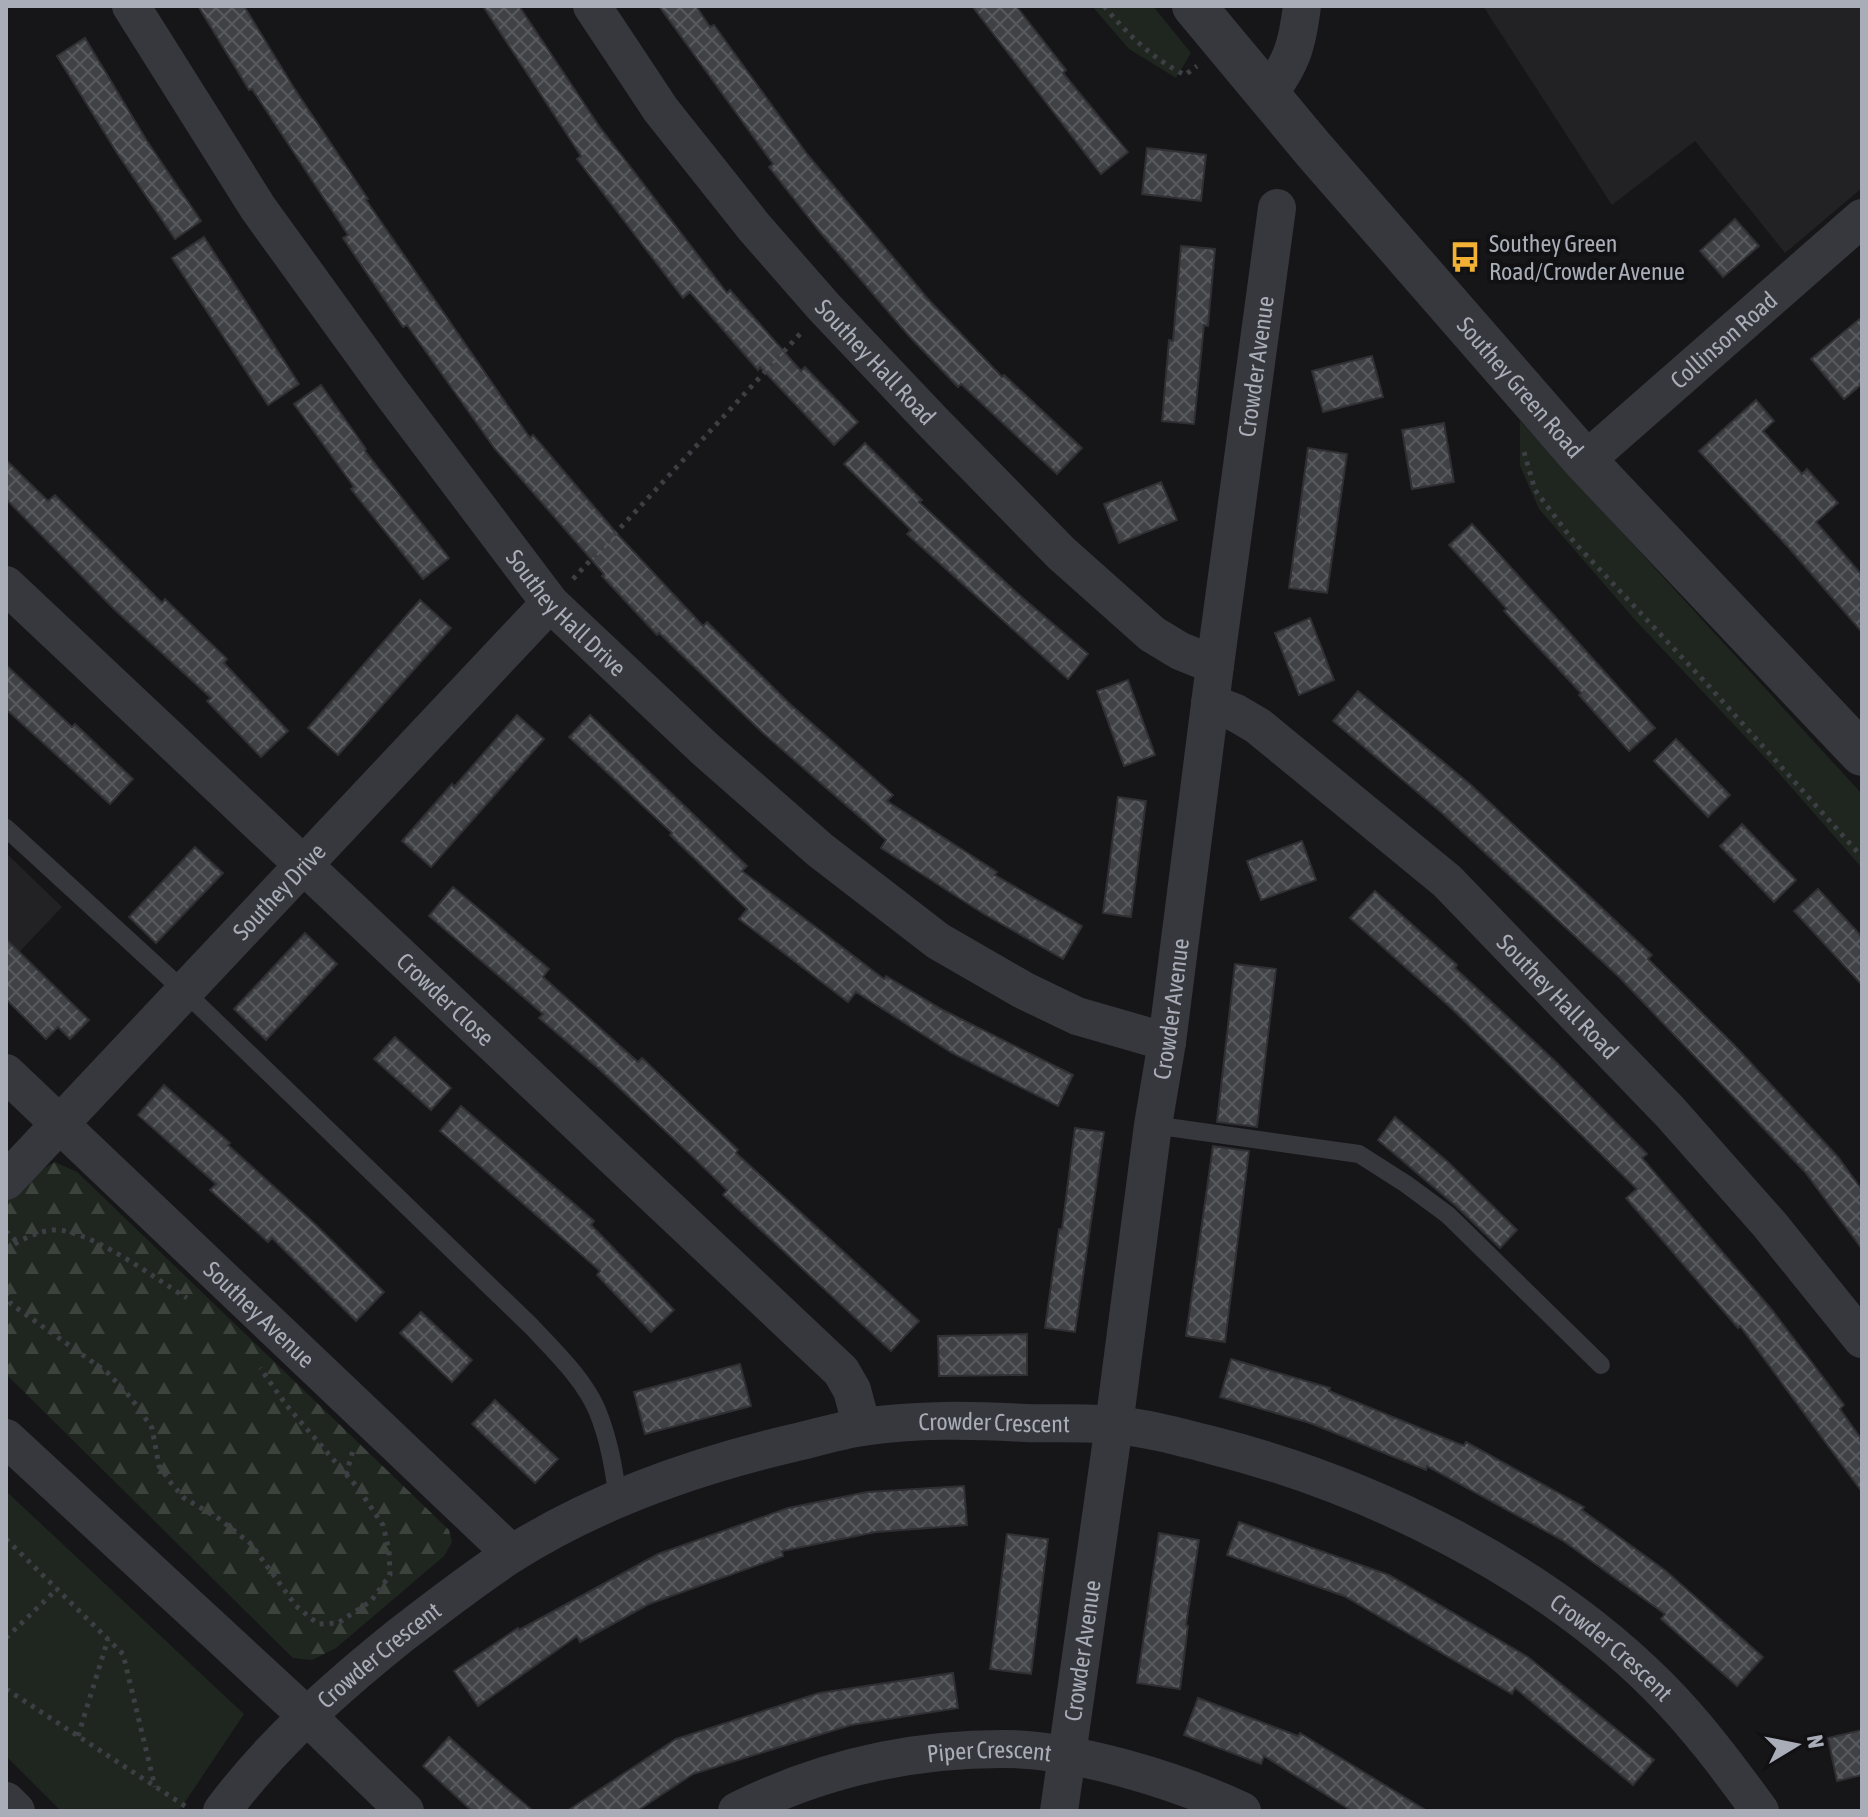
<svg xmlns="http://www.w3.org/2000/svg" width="1868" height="1817" font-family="'Asap Condensed',sans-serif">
<defs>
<pattern id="forest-firs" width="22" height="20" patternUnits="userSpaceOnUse" patternTransform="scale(2)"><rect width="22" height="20" fill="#1e261f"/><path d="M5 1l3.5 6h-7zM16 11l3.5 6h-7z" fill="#3c433d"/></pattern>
<pattern id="building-cross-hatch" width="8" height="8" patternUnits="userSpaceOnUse" patternTransform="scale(2)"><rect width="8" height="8" fill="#404145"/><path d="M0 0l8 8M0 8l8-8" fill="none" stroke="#595a5e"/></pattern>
</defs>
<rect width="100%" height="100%" fill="#161618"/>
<path fill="#222225" d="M1483 6H1862V188L1785 253 1695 141 1612 205Z
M6 853 62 907 6 966Z"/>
<path fill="#1e261f" d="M1092 6H1153L1191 53 1176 78 1129 49Z
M1520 421 1862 794V868L1770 763 1636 621 1539 509 1520 466Z
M6 1491 244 1714 179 1811H61L6 1756Z"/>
<path fill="url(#forest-firs)" d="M55 1162 77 1172 449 1530 452 1542 444 1556 336 1648 312 1660 293 1658 6 1374V1201L27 1178Z"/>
<path fill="url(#building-cross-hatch)" stroke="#303034" stroke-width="2" d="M198 6H244L294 88 368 199 366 200 530 438 533 435 619 536 703 626 707 622 790 704 893 795 887 801 997 872 995 875 1082 926 1063 959 984 914 881 848 886 840 763 733 659 633 657 635 602 576 604 574 495 449 407 325 403 327 343 238 348 235 252 89 249 90Z
M483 6H519L599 126 727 293 730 290 801 371 805 367 858 422 834 445 760 367 758 370 690 292 683 298 577 159 581 156Z
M659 6H696L710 27 714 25 807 154 928 299 1002 377 1004 375 1082 448 1057 474 961 384 958 387 909 336 820 232 769 167 773 164Z
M972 6H1016L1066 70 1063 73 1128 152 1101 174Z
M85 38 147 141 201 221 175 239 117 153 57 56Z
M1147 148 1206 155 1201 201 1142 194Z
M1735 219 1759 246 1723 277 1700 251Z
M204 237 299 384 268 405 172 258Z
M1181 246 1215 249 1208 326 1204 325 1194 424 1162 421 1169 340 1173 341Z
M1862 317V384L1844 399 1811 359Z
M1372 356 1383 397 1323 412 1312 371Z
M321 385 366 449 365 451 449 558 423 579 351 489 354 487 294 404Z
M1756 400 1774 421 1763 431 1802 474 1807 469 1838 503 1816 522 1862 575V632L1788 547 1699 451Z
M1444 423 1454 482 1412 489 1402 430Z
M865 443 922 500 919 502 1016 592 1088 654 1068 679 907 534 911 530 844 464Z
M1308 448 1347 454 1327 593 1289 588Z
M6 460 48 501 55 495 162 603 165 599 227 659 224 663 288 731 261 757 207 701 211 698 115 610 6 499Z
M1161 482 1177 520 1119 543 1104 504Z
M1472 524 1655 728 1629 751 1579 695 1581 693 1504 611 1507 609 1449 545Z
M420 600 451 628 338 755 308 728Z
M1310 618 1334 680 1299 695 1275 633Z
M6 665 72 727 75 724 133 779 110 804 6 709Z
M1128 680 1155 755 1124 766 1097 691Z
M1358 691 1471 785 1652 955 1648 959 1737 1048 1838 1157 1862 1190V1249L1805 1172 1619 977 1442 813 1333 721Z
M517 715 544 739 431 867 402 841 452 784 454 787Z
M590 715 747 866 742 871 884 979 886 976 943 1010 1073 1075 1058 1106 952 1053 856 992 848 1002 739 919 747 909 670 835 672 833 569 737Z
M1676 739 1730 795 1708 817 1654 761Z
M1118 797 1146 801 1131 917 1103 913Z
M1742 824 1796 880 1774 902 1720 846Z
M1302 841 1316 880 1261 900 1247 861Z
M195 847 223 873 156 943 129 917Z
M453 887 549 969 543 977 638 1062 642 1058 738 1150 736 1153 919 1321 891 1351 723 1195 727 1190 691 1155 599 1069 539 1018 543 1014 429 916Z
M1818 889 1862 937V985L1794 911Z
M1375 891 1457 965 1455 968 1556 1062 1647 1154 1642 1158 1772 1310 1844 1405 1840 1409 1862 1440V1492L1740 1326 1738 1328 1626 1198 1637 1189 1450 1007 1350 918Z
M305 933 337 964 266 1040 234 1009Z
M6 939 89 1020 70 1039 58 1027 46 1039 6 999Z
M1235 964 1276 969 1257 1127 1217 1122Z
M395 1037 451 1088 431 1110 374 1059Z
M164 1085 230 1143 228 1145 314 1223 384 1292 356 1321 272 1238 268 1242 210 1190 216 1184 138 1115Z
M461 1106 594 1221 591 1225 674 1310 651 1332 597 1275 600 1271 440 1131Z
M1395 1117 1448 1162 1517 1230 1500 1248 1456 1206 1378 1140Z
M1075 1128 1104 1132 1075 1332 1045 1328 1059 1229H1062Z
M1213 1146 1249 1151 1225 1342 1186 1336Z
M421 1312 472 1360 452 1382 400 1333Z
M1027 1334V1375L939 1376 938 1336Z
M1231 1359 1330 1388 1329 1391 1464 1446 1466 1442 1584 1507 1582 1510 1666 1571 1763 1657 1737 1686 1661 1619 1665 1614 1562 1540 1427 1466 1426 1470 1310 1423 1220 1397Z
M740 1364 751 1406 645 1434 634 1392Z
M495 1400 558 1459 535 1483 472 1424Z
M964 1486 967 1525 876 1532 782 1551 783 1556 649 1604 580 1642 577 1636 478 1706 454 1671 518 1628 519 1630 658 1554 788 1508 867 1492Z
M1239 1522 1389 1575 1528 1657 1654 1760 1633 1785 1515 1688 1512 1694 1344 1596 1227 1555Z
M1159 1533 1199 1540 1186 1625 1188 1626 1180 1689 1137 1683Z
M1007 1534 1048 1539 1031 1674 990 1669Z
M953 1673 958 1708 851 1725 693 1774 637 1811H567L676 1739 819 1693Z
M1198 1698 1298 1736 1300 1733 1427 1811H1352L1264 1756 1261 1764 1184 1735Z
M1862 1730V1775L1837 1781 1828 1738Z
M449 1737 490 1774 533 1811H472L423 1766Z"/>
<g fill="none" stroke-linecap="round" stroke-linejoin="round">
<path stroke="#3d3f44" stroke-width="5" stroke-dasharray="4 6" stroke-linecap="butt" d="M1104 6C1128 35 1152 58 1185 75L1197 66
M1524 452 1535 490 1574 542 1707 684 1862 857
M573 579 800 334
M6 1231 17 1242
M6 1249C23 1239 45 1226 65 1231 103 1239 153 1277 187 1298
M6 1292 11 1304 108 1373 131 1398 152 1428 159 1466 171 1483 184 1498 218 1518 251 1544 296 1606 318 1624 338 1623 371 1601 390 1575 389 1550 383 1525 358 1488 287 1406 260 1368
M346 1475 353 1450
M6 1539 123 1654 155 1787
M6 1638 57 1589
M6 1689 188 1808
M78 1736 108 1639"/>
<path stroke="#37383d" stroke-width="18" d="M6 828 184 991 532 1327C555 1352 583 1378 597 1410 609 1439 614 1469 618 1500
M1153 1125 1359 1154 1406 1184 1448 1215 1601 1365"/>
<g stroke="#37383d" stroke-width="38">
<path id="s1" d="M131 6 258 208 388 388 550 603 705 749 820 850 938 941 1023 990 1077 1016 1167 1042"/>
<path id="s2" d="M592 6 661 110 754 227 824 307 932 421 1061 553 1152 634 1180 651 1215 665"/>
<path d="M1268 95C1292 62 1297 46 1302 6"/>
<path id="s3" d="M1585 461 1862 218"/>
<path id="s4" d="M6 585 841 1371 852 1390 862 1427"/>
<path id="s5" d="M1210 703 1236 713 1258 726 1447 881 1670 1112 1770 1225 1862 1339"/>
<path id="s6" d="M6 1073 512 1554"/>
<path id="s7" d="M6 1181 550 603"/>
<path d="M6 1438 307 1716 405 1811"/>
<path d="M6 1801 16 1811"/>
<path id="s8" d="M222 1811C272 1744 336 1687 401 1635 437 1607 472 1580 510 1555 595 1501 695 1466 793 1443 816 1438 840 1430 863 1427 917 1419 971 1420 1025 1423 1054 1424 1085 1422 1115 1425 1147 1428 1180 1437 1211 1445 1370 1485 1541 1569 1658 1686 1696 1724 1728 1767 1760 1811"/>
<path id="s9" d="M737 1811C819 1770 910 1749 1002 1749 1073 1748 1178 1781 1242 1811"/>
<path id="s10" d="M1059 1811 1114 1425 1153 1125 1167 1042 1215 665 1277 208"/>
</g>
<path stroke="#37383d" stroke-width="44" id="s11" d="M1194 6 1313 149 1585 461 1862 754"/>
</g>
<defs>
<symbol id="bus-bare" viewBox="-9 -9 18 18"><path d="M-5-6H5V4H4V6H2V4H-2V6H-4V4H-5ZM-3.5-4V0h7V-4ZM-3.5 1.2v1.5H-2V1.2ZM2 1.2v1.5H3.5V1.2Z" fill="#f2b134" stroke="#111113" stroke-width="2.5" paint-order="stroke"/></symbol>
</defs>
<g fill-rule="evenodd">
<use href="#bus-bare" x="1443" y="235" width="44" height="44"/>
</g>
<g text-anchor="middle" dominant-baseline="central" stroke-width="8" stroke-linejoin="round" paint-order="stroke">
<g font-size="24" fill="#a8adb8" stroke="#111113" text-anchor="start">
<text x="1489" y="243">Southey Green<tspan x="1489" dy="28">Road/Crowder Avenue</tspan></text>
</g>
<g font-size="24" fill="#a8adb8" stroke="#111113">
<text stroke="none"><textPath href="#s3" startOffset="184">Collinson Road</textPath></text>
<text stroke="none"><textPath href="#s2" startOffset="456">Southey Hall Road</textPath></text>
<text stroke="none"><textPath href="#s10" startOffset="1458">Crowder Avenue</textPath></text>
<text stroke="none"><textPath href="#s11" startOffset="502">Southey Green Road</textPath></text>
<text stroke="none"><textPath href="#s1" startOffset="748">Southey Hall Drive</textPath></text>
<text stroke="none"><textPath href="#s7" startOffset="398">Southey Drive</textPath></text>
<text stroke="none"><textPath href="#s5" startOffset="458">Southey Hall Road</textPath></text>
<text stroke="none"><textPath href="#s4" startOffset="604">Crowder Close</textPath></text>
<text stroke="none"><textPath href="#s10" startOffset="810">Crowder Avenue</textPath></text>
<text stroke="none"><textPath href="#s6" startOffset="350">Southey Avenue</textPath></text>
<text stroke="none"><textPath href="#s8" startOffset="896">Crowder Crescent</textPath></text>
<text stroke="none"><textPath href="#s8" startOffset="1568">Crowder Crescent</textPath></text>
<text stroke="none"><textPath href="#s10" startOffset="162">Crowder Avenue</textPath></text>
<text stroke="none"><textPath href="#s8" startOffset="222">Crowder Crescent</textPath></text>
<text stroke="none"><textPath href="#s9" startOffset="262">Piper Crescent</textPath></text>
</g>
</g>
<rect width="1868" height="1817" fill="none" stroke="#a8adb8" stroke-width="16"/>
<g transform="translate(1796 1745) rotate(80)" stroke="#111113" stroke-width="6" paint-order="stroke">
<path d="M0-6L14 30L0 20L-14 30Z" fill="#a8adb8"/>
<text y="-12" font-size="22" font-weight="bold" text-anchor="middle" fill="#a8adb8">N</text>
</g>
</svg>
